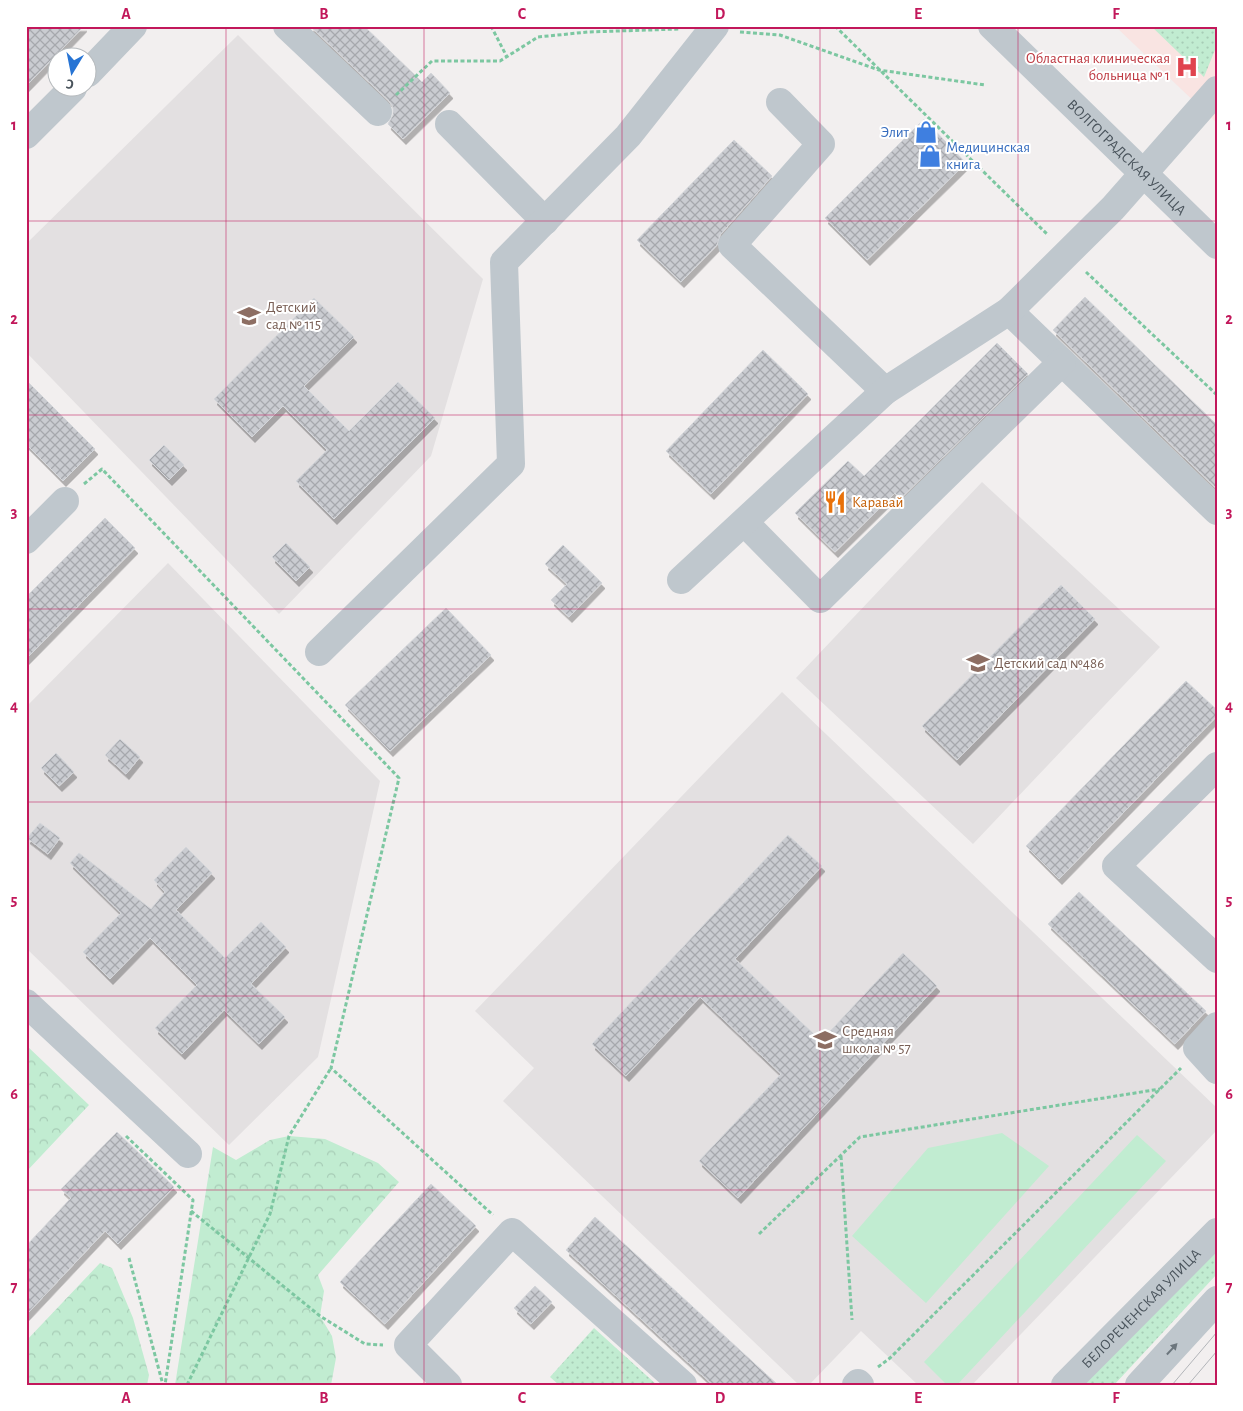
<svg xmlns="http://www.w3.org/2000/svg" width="1243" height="1411" font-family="'Alegreya Sans',sans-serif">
<defs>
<pattern id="green-dots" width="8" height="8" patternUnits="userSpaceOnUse" patternTransform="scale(1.25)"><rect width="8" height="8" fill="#c1ecd1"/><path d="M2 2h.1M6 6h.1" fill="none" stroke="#a7ccb6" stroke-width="1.8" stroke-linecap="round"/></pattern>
<pattern id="forest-crowns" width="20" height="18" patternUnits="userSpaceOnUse" patternTransform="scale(1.25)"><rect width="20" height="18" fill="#c1ecd1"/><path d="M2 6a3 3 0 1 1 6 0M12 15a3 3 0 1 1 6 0" fill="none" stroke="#a7ccb6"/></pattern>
<pattern id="building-cross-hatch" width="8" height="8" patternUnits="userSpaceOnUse" patternTransform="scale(1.25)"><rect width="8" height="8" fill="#caccd1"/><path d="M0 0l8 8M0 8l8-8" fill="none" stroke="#a6a8ad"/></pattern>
<filter id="shadow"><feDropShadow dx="3" dy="5.5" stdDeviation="0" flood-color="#0004"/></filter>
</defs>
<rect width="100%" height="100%" fill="#f2efef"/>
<path fill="#e3e0e1" d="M238 35 483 279 431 456 279 614 26 352V244Z
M982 482 1160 647 973 844 796 678Z
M168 563 380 781 318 1057 229 1145 26 948V707Z
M782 692 1217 1108V1130L972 1385H918L861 1331 809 1385H799L503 1101 534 1068 475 1011Z"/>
<path fill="#f9e4e2" d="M1115 26H1217V123L1201 108Z"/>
<path fill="url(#green-dots)" d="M1151 26H1217V45L1204 77Z
M1217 1240V1274L1114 1385H1083Z
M594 1328 657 1385H559L550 1377Z"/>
<path fill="url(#forest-crowns)" d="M26 1045 89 1105 26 1172Z
M289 1136 325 1139 378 1163 399 1182 318 1275 324 1291 320 1316 332 1336 336 1358 331 1385H175L213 1147 236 1160 270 1140Z
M100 1263 112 1268 133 1318 149 1375 147 1385H26V1341Z"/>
<path fill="#c1ecd1" d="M1002 1133 1049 1166 926 1303 852 1236 928 1148Z
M1137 1135 1166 1161 957 1385H947L924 1362Z"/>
<path fill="url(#building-cross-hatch)" stroke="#d4d6da" filter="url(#shadow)" d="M26 26H84L26 86Z
M310 26H364L422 82 431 73 450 93 403 139 388 124 393 115V107L389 101Z
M924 119 966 163 867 260 825 218Z
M734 140 772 176 720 235 717 245 681 282 637 240Z
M1085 297 1217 425V489L1053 330Z
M314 298 354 337 304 386 349 431 398 382 435 418 334 519 296 481 327 450 283 406 252 437 214 399Z
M997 343 1028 374 900 499 895 493 835 552 795 513 848 461 864 476Z
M763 350 808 394 711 494 666 451Z
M26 380 95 449 63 481 26 444Z
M164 445 184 465 169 480 149 460Z
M105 518 135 548 26 659V597Z
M286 543 310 567 296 581 272 557Z
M563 545 602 583 569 617 551 600 567 584 545 564Z
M1061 585 1095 619 957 760 922 726Z
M446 608 491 655 390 751 345 705Z
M1186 681 1217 710V716L1059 879 1026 846Z
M120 739 140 757 126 774 105 755Z
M56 753 74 772 59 786 41 768Z
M40 823 60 838 48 854 27 838Z
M788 835 822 866 735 959 821 1041 903 953 937 986 738 1198 699 1161 781 1074 700 997 626 1076 592 1044Z
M186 847 212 873 176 910 225 958 261 922 286 947 251 984 285 1017 259 1044 224 1010 182 1054 155 1028 197 985 150 938 110 979 83 952 121 913 70 863 79 853 151 909 165 892 154 880Z
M1079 892 1206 1011 1175 1044 1048 924Z
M117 1132 174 1187 118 1244 105 1231 26 1315V1246L71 1198 61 1189Z
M431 1184 476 1226 385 1324 340 1282Z
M595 1217 778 1385H713L566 1250Z
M535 1286 552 1302 531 1324 514 1308Z"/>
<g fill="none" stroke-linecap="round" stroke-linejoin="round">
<path stroke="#7cc7a1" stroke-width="3" stroke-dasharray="4 2.5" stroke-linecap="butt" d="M491 26 507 57
M835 26 1048 235
M740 32 780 35 879 70 985 85
M396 95 432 61H500L538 37 588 32 679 29
M1086 272 1217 395
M84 484 102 469 399 778 331 1068 493 1215
M126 1136 193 1200 165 1385
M841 1156 852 1320
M191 1211 320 1316 365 1344 383 1345
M759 1234 860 1137 1160 1089
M129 1258 163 1385
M878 1367 890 1358 1181 1068
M187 1385 270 1214 289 1136 331 1068"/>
<g stroke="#bfc7cd" stroke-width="28">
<path d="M287 26 378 112"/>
<path id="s1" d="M992 26 1217 245"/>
<path d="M88 73 133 26"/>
<path d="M780 102 821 144 732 245 885 391"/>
<path d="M449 124 545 221"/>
<path d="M26 135 73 88"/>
<path d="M1009 311 1217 511"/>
<path d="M745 523 820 599 1062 362"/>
<path d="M26 540 65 501"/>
<path d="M681 580 885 391 1009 311 1113 208 1217 90"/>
<path d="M319 652 511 464 504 262 628 136 715 26"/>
<path d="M1217 766 1116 866 1217 959"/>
<path d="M26 1003 188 1154"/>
<path d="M1217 1026 1197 1048 1217 1070"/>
<path d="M448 1385 408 1345 512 1232 683 1385"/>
<path d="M856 1385 858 1383 860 1385"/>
<path id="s2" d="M1065 1385 1217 1232"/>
<path d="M1139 1385 1217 1300"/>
</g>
<path stroke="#b2b5b9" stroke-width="1" d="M1172 1385 1217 1332
M1188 1385 1217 1351"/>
</g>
<defs><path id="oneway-solid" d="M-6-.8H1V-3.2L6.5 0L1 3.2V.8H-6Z" transform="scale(1.25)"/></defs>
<use fill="#6c767d" href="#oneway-solid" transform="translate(1172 1349) rotate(-47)"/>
<path fill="none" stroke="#c2185b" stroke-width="1" stroke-opacity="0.55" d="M226 26V1385M424 26V1385M622 26V1385M820 26V1385M1018 26V1385M26 221H1217M26 415H1217M26 609H1217M26 802H1217M26 996H1217M26 1190H1217"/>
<defs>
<symbol id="hospital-bare" viewBox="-9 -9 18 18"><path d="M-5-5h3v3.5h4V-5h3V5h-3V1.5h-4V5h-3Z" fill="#e0444e" stroke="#fff" stroke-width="2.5" paint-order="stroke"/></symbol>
<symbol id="shop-bare" viewBox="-9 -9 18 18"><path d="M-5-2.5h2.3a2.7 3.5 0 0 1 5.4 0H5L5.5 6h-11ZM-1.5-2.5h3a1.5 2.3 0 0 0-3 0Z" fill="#3f7fe0" stroke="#fff" stroke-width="2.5" paint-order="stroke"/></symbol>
<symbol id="school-bare" viewBox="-9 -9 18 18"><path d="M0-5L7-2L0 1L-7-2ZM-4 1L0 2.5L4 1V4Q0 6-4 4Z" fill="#8d6e63" stroke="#fff" stroke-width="2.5" paint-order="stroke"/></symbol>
<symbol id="restaurant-bare" viewBox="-9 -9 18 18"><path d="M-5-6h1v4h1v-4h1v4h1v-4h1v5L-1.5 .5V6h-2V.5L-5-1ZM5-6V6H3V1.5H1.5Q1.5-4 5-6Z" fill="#e8710a" stroke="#fff" stroke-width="2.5" paint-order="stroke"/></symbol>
</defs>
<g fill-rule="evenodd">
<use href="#hospital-bare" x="1171" y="51" width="32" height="32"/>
<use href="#shop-bare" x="910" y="116" width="32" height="32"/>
<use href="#shop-bare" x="914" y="140" width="32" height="32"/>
<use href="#school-bare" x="233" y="300" width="32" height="32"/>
<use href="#restaurant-bare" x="819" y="486" width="32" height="32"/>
<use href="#school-bare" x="962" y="647" width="32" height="32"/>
<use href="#school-bare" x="809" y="1024" width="32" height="32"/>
</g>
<g text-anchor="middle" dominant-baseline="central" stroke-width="4" stroke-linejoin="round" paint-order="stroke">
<g font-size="15" fill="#be3a42" stroke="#fff" text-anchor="end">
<text x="1170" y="58">Областная клиническая<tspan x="1170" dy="17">больница № 1</tspan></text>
</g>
<g font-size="15" fill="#366cbe" stroke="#fff" text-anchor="end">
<text x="909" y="132">Элит</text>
<text x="946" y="147" text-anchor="start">Медицинская<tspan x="946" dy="17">книга</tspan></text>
</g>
<g font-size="15" fill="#49535b" stroke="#fff">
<text stroke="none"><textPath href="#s1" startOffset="188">ВОЛГОГРАДСКАЯ УЛИЦА</textPath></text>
<text stroke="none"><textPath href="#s2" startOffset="108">БЕЛОРЕЧЕНСКАЯ УЛИЦА</textPath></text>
</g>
<g font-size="15" fill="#785e54" stroke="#fff" text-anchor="start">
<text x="266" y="307">Детский<tspan x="266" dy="17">сад № 115</tspan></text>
<text x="994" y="663">Детский сад №486</text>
<text x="842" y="1031">Средняя<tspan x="842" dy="17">школа № 57</tspan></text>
</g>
<g font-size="15" fill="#c56008" stroke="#fff" text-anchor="start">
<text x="852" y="502">Каравай</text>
</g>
</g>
<rect width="1243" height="1411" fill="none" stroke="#ffffff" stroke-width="55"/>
<g transform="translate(72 72) rotate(190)"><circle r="24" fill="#ffffff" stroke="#b6babd"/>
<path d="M0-4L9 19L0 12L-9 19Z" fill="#2774d4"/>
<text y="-8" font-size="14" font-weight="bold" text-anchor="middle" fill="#49535b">С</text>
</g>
<rect x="28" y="28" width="1188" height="1356" fill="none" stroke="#c2185b" stroke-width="2"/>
<g font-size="16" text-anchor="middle" font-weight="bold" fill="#c2185b">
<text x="126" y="19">A</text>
<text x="324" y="19">B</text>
<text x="522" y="19">C</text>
<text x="720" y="19">D</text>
<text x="918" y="19">E</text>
<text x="1116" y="19">F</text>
<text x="14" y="130">1</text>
<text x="1229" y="130">1</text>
<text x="14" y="324">2</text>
<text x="1229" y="324">2</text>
<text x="14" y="517">3</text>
<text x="1229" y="517">3</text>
<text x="14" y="711">4</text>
<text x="1229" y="711">4</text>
<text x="14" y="905">5</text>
<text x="1229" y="905">5</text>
<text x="14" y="1099">6</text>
<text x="1229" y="1099">6</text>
<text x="14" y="1292">7</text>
<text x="1229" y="1292">7</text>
<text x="126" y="1403">A</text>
<text x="324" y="1403">B</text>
<text x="522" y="1403">C</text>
<text x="720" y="1403">D</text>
<text x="918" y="1403">E</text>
<text x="1116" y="1403">F</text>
</g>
</svg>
